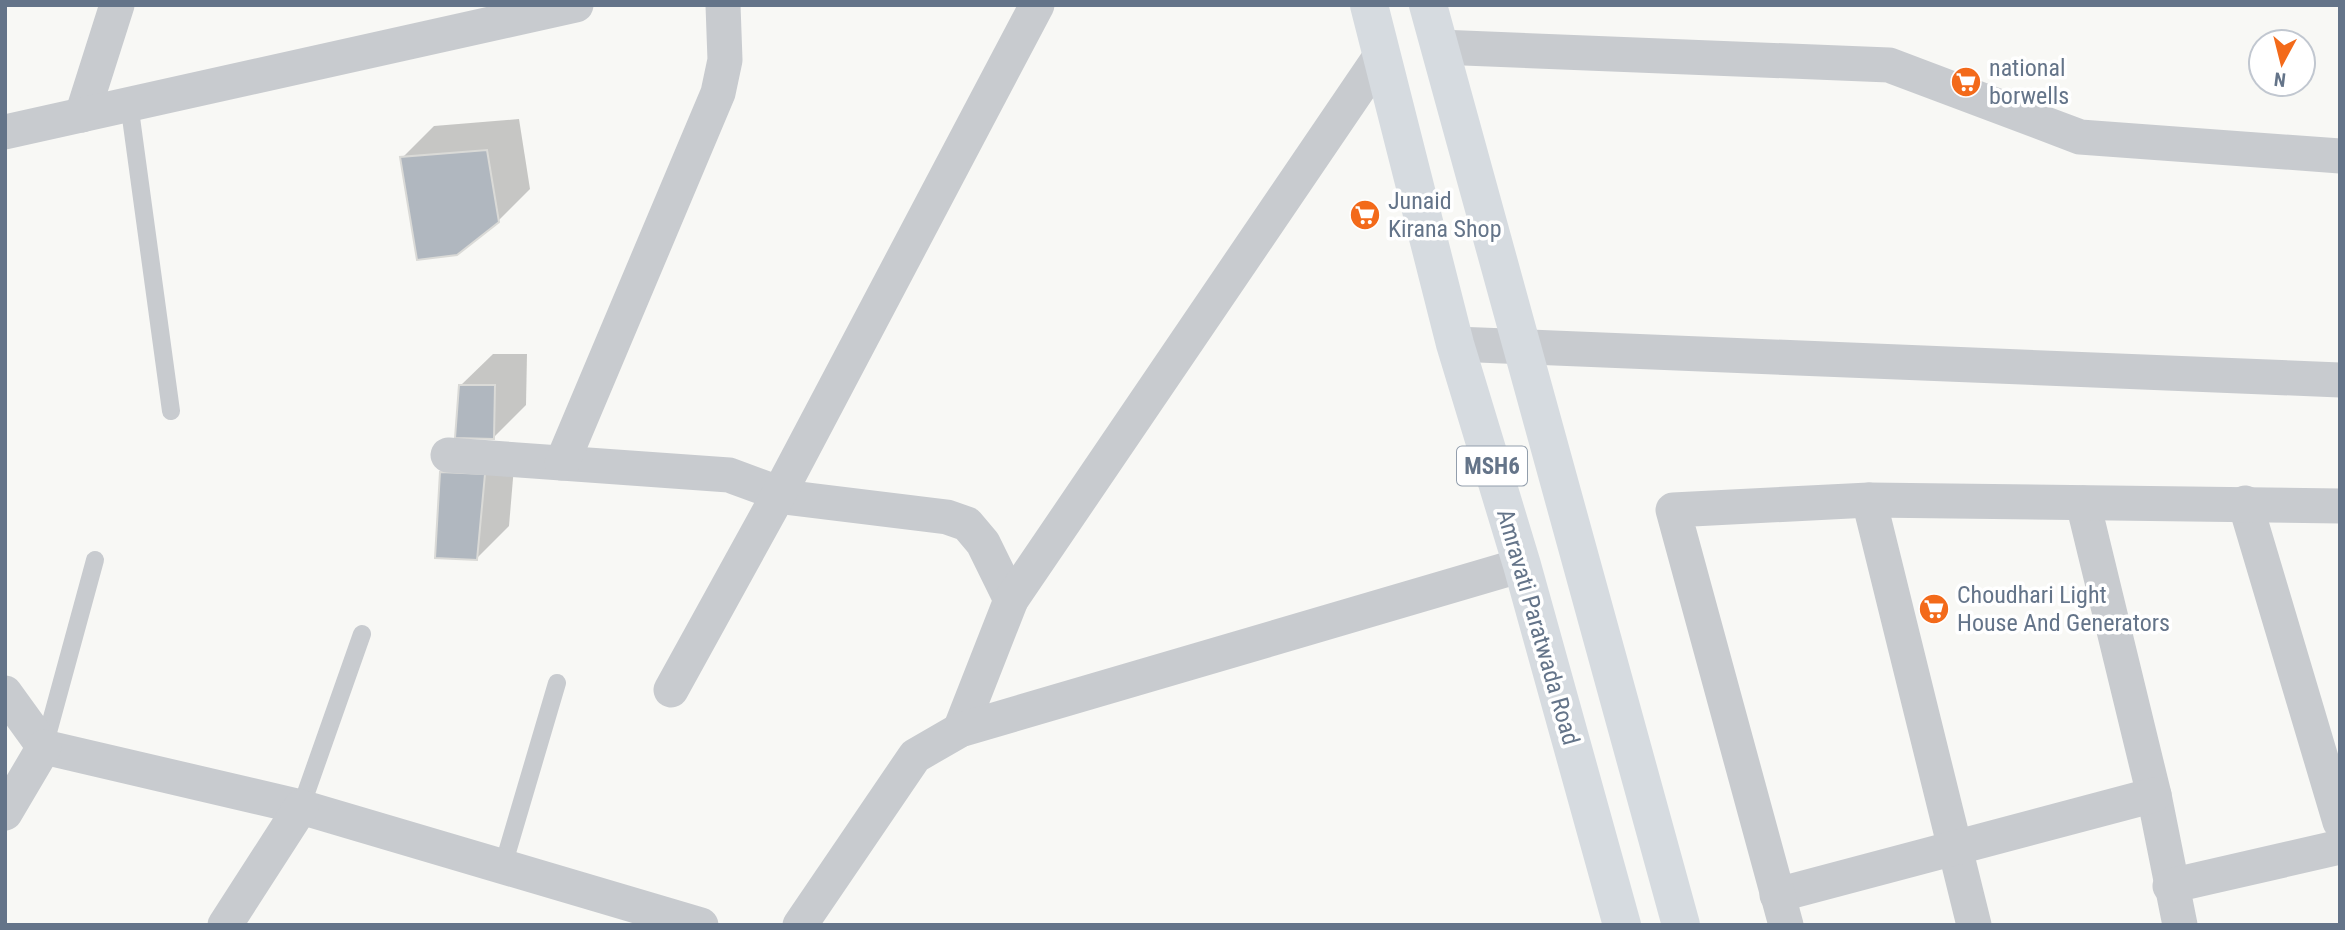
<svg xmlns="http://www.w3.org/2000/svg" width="2345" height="930" viewBox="0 0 2345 930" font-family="'Roboto Condensed',sans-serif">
<rect width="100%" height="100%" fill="#f8f8f5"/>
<!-- shadow -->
<g fill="#0003">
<polygon points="519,119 530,189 498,221 402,158 434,126"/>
<polygon points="493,354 527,354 526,405 494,437 460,386"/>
<polygon points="474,440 516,443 509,526 477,558 442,472"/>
</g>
<!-- building -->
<g fill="#b0b7bf" stroke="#dadad7" stroke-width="2">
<polygon points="487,150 499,222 457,255 417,260 400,157"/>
<polygon points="459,385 495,385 494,439 455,438"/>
<polygon points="440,472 485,474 477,560 435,558"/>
</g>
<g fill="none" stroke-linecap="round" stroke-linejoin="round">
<!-- lane -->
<g stroke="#c8cbcf" stroke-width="18">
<polyline points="129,103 171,411"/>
<polyline points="44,747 95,560"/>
<polyline points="301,807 362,634"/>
<polyline points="503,866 557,683"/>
</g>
<!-- street -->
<g stroke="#c8cbcf" stroke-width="35">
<polyline points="1439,47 1889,65 2080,137 2340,156"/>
<polyline points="82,115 117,5"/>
<polyline points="5,132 576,5"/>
<polyline points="1455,344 2340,380"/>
<polyline points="448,455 729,475 792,498 947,517 967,524 983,543 1011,600"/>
<polyline points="562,463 718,93 725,60 723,5"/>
<polyline points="1869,500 1974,925"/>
<polyline points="2083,503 2154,795 2180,925"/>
<polyline points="2245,503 2340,822"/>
<polyline points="671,690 779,494 1037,5"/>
<polyline points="5,693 44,747 301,807 701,925"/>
<polyline points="960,730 1011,600 1382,54"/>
<polyline points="5,813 44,747"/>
<polyline points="2170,886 2340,847"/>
<polyline points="1777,895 2154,795"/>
<polyline points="225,925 301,807"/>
<polyline points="800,925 915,756 960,730 1522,565"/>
<polyline points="1786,925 1673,510 1869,500 2340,506"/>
</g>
<!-- primary -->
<g stroke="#d6dbe0" stroke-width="38">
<polyline points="1369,5 1455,344 1522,565 1622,925"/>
<polyline points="1428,5 1681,925"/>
</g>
</g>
<!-- icons -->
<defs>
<g id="supermarket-disc" transform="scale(1.575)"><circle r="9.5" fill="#f36a1a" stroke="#fff"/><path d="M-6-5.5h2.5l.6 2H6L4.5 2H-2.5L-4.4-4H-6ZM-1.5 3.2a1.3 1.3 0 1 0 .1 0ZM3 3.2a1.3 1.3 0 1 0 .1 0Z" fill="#fff"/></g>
</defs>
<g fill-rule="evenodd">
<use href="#supermarket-disc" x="1966" y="82"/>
<use href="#supermarket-disc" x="1365" y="215"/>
<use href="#supermarket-disc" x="1934" y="609"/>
</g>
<g text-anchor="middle" stroke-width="7" stroke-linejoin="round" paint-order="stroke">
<!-- shield labels -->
<rect fill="#fff" stroke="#929eac" stroke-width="2" x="1457" y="446.5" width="70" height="39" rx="5"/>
<g font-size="23" font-weight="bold" fill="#647489">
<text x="1492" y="474">MSH6</text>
</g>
<!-- poi labels -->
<g font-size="24" fill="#647489" stroke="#fff" text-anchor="start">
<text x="1989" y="76">national<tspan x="1989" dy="28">borwells</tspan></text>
<text x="1388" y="209">Junaid<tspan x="1388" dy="28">Kirana Shop</tspan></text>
<text x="1957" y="603">Choudhari Light<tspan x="1957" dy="28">House And Generators</tspan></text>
</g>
<!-- street labels -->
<g font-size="24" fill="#647489" stroke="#fff">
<text transform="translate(1538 627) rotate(74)" y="8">Amravati Paratwada Road</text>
</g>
</g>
<!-- border -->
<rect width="2345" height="930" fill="none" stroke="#647489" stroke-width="14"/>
<!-- north arrow -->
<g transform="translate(2282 63) rotate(187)"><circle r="33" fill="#ffffff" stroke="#c1c7d0" stroke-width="2"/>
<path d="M0-5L12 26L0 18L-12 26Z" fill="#f36a1a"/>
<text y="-10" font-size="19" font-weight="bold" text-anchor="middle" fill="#647489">N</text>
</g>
</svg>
